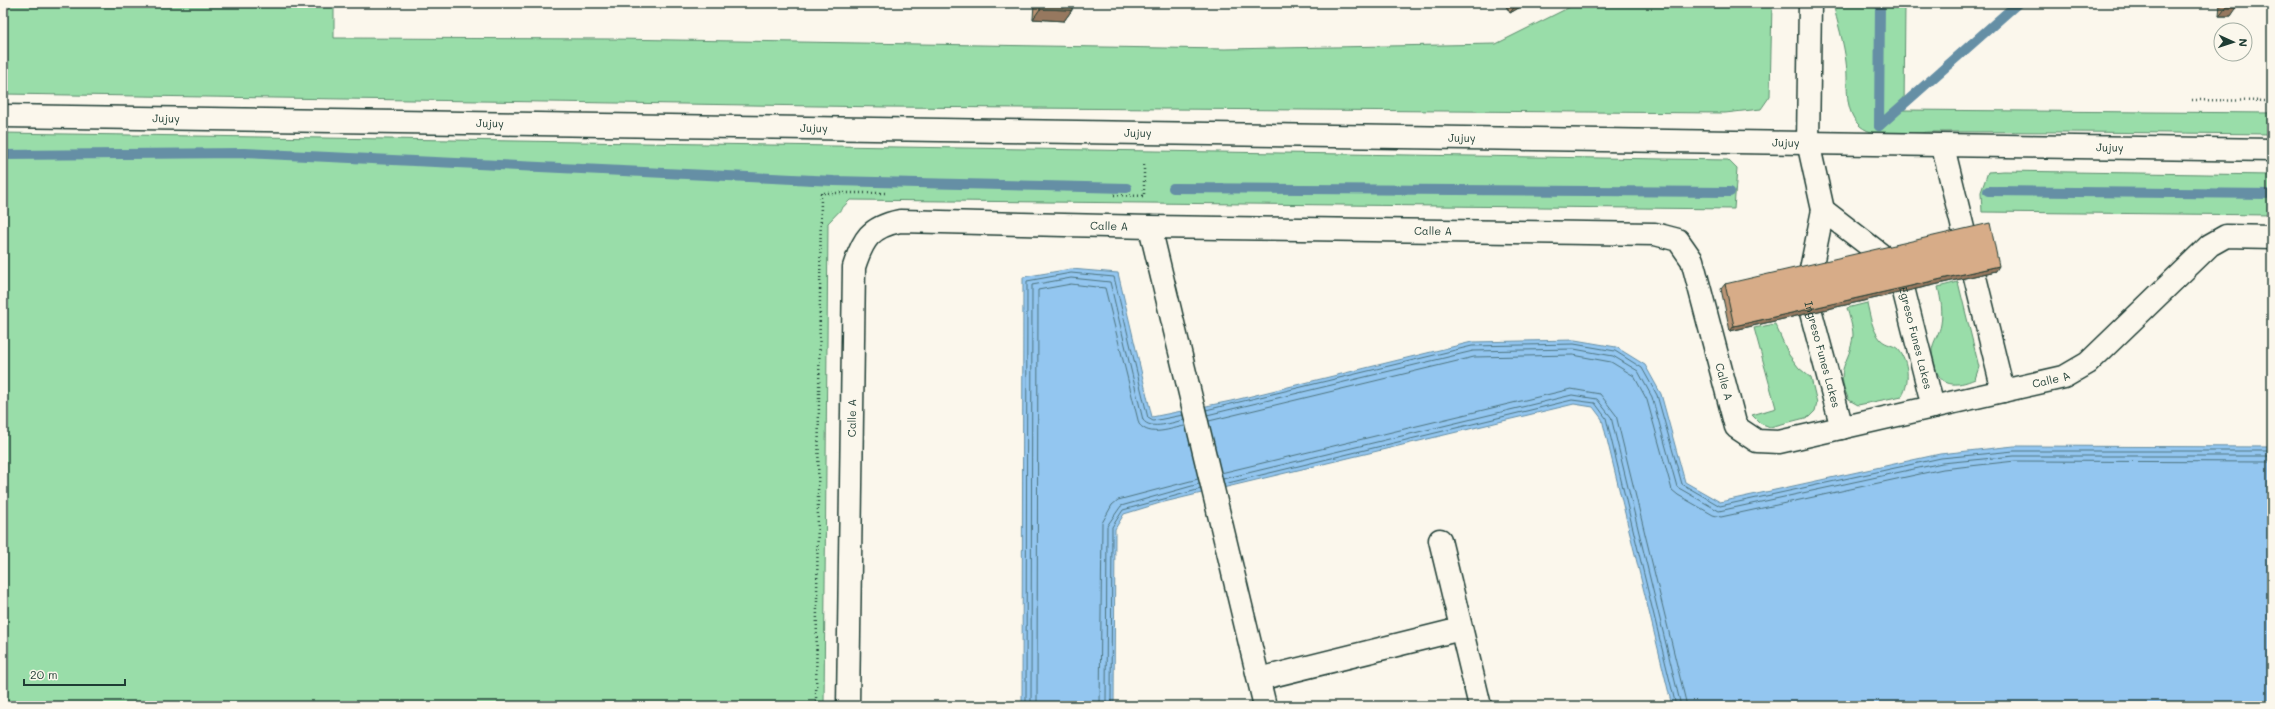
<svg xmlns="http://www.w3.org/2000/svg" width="2275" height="709" viewBox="0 0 2275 709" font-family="Mali,sans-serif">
<rect width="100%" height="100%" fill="#fbf7ec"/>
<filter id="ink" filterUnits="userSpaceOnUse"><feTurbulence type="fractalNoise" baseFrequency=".025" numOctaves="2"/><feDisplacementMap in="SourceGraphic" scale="8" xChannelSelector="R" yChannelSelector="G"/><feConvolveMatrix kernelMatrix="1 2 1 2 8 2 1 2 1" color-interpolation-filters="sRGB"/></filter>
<g filter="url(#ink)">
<!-- green -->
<g fill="#99dda9" stroke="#5c8d6e">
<polygon points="3,3 334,3 334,38 614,39 1225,49 1496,44 1578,3 1772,3 1770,96 1761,109 1725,113 886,107 3,94"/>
<path d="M1833,3H1905L1904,110L2272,113V134C2158,133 2044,131 1930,132C1909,133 1872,141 1857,123C1843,105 1849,83 1846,62C1844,42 1837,22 1833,3Z"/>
<polygon points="3,133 1728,160 1737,169 1734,209 850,200 828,223 824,706 3,706"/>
<polygon points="2004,171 2272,175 2272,215 1982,212 1981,192 1988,172"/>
<path d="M1958,282L1979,367L1975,379C1957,387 1939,388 1935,365C1934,361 1932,355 1932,350C1933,341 1940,333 1941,324C1943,312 1941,299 1938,287Z"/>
<path d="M1867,303C1870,316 1872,330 1881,340C1886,345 1894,345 1898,349C1909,361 1910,383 1902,396L1858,405L1849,400C1833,366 1850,366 1853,335C1853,327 1849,316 1847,308Z"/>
<polygon points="1775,324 1789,355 1799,368 1811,378 1817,403 1815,411 1809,417 1770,427 1760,423 1752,415 1776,408 1754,328"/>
</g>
<!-- water -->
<polygon fill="#93c6f0" stroke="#658fa5" points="1071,269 1118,273 1152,417 1231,401 1472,342 1575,340 1616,347 1645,365 1661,394 1685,482 1720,502 1940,454 2014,446 2272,447 2272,706 1672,706 1602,419 1593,407 1574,404 1160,503 1124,514 1115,529 1114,706 1022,706 1023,277"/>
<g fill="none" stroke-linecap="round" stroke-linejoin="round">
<!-- shore -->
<g stroke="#4d747f" stroke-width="1">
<polyline points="1206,410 1472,346 1574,344 1615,351 1642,368 1657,395 1682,484 1720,506 1941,458 2014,451 2272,451"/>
<polyline points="1207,415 1473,351 1574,349 1613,356 1638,371 1652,397 1677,487 1719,511 1942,463 2014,456 2272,456"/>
<polyline points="1209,421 1474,357 1573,355 1611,362 1634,376 1647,400 1672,490 1678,495 1713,515 1721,517 1943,469 2015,461 2272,462"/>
<polyline points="1221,473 1571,389 1600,394 1616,415 1687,706"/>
<polyline points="1223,479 1572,395 1597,399 1611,417 1681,706"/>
<polyline points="1224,484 1572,400 1595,403 1606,418 1676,706"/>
<polyline points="1026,706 1027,281 1071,273 1114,277 1148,418 1153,421 1183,415"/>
<path d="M1031,706L1032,285L1071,278L1110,282L1143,420C1151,431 1173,422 1184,420"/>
<path d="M1037,706L1038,290L1071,284L1105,288L1139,424C1150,438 1171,428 1185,426"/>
<polyline points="1100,706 1102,523 1112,505 1118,500 1198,479"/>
<polyline points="1106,706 1107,526 1121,506 1199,484"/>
<polyline points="1111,706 1112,527 1123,510 1201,489"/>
</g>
<!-- stream -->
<g stroke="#658fa5" stroke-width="10">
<polyline points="1879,126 2018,3"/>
<polyline points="1879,126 1880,3"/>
<polyline points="3,155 244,153 834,181 1127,188"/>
<polyline points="1173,188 1730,192"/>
<polyline points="1988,191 2272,194"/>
</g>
<!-- street casing -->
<g stroke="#1f3d34" stroke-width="25">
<g id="street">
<path id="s1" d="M1810,3L1808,142L1823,210L1806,294L1842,428"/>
<polyline points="1943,147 2003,391"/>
<path id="s2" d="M1823,210L1898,268L1933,407"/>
<polyline points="1150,227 1265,706"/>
<polyline points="1440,540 1480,706"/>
<polyline points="1259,679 1461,629"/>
<path id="s3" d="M848,706L854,267C863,239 870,227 900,221L1150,227L1655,234L1678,240L1692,260L1736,427L1757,441L1779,442L2064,377L2088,363L2210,245L2226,236L2272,237"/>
</g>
</g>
<!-- secondary casing -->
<g stroke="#1f3d34" stroke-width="25">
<g id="secondary">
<path id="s4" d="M3,116L2272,150"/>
</g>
</g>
<!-- path -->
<g stroke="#1f3d34" stroke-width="2.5" stroke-dasharray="1 3" stroke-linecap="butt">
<polyline points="2192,100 2272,101"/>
<polyline points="1114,195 1144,196 1144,162"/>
<polyline points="816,706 821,193 885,193"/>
</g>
<!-- street -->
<use href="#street" stroke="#fbf7ec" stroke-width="22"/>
<!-- secondary -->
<use href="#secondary" stroke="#fbf7ec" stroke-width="22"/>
</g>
<!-- wall -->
<g fill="#b99475" stroke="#1f3d34">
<polygon points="1034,3 1072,3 1072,10 1064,21 1033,19"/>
<polygon points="1504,3 1527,3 1510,13"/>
<polygon points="2220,3 2238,3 2231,16 2219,16"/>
<polygon points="1996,271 1730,331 1721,289 1725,284"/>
</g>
<!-- shaded-wall -->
<g fill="#96785f" stroke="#1f3d34">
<polygon points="1517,3 1527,3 1510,13"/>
<polygon points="2226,6 2238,6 2231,16 2219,16"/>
<polygon points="1040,9 1072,10 1064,21 1033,19"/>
<polygon points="1999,266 1996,271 1730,331 1734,326"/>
</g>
<!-- building -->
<g fill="#d7ac88" stroke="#1f3d34">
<polygon points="1040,3 1072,3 1072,10 1040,9"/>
<polygon points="2227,3 2238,3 2238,6 2226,6"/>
<polygon points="1990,223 1999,266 1734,326 1725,284"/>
</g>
</g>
<g text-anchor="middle" stroke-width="3.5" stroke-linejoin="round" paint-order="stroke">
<!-- street labels -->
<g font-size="11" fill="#1f3d34" stroke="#fbf7ec">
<text dy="4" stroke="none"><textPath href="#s4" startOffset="163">Jujuy</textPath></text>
<text dy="4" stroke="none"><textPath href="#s4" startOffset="487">Jujuy</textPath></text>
<text dy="4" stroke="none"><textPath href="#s4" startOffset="811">Jujuy</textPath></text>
<text dy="4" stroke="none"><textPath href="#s4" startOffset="1135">Jujuy</textPath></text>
<text dy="4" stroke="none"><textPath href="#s4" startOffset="1459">Jujuy</textPath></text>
<text dy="4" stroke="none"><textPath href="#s4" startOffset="1783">Jujuy</textPath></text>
<text dy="4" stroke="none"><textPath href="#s4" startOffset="2107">Jujuy</textPath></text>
<text dy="4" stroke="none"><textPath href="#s3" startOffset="718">Calle A</textPath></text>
<text dy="4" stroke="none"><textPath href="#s3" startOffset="1042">Calle A</textPath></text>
<text dy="4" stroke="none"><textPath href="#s2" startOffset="167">Egreso Funes Lakes</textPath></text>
<text dy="4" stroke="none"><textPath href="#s1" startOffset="357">Ingreso Funes Lakes</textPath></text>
<text dy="4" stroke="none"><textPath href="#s3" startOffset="1811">Calle A</textPath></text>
<text dy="4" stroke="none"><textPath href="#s3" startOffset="1438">Calle A</textPath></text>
<text dy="4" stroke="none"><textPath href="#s3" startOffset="288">Calle A</textPath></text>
</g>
</g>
<!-- margin -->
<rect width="2275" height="709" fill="none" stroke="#fbf7ec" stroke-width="16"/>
<rect x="8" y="8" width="2259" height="693" fill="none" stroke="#1f3d34" stroke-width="1.5" filter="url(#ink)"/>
<!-- north arrow -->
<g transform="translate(2233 42) rotate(93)"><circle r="19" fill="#fbf7ec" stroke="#a3ada2"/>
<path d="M0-3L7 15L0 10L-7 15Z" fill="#1f3d34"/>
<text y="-6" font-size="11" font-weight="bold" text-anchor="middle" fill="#1f3d34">N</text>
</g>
<!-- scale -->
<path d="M24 679v6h101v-6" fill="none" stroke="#1f3d34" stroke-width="2"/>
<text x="30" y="679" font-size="12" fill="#1f3d34" stroke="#fbf7ec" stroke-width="3" paint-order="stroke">20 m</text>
</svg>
